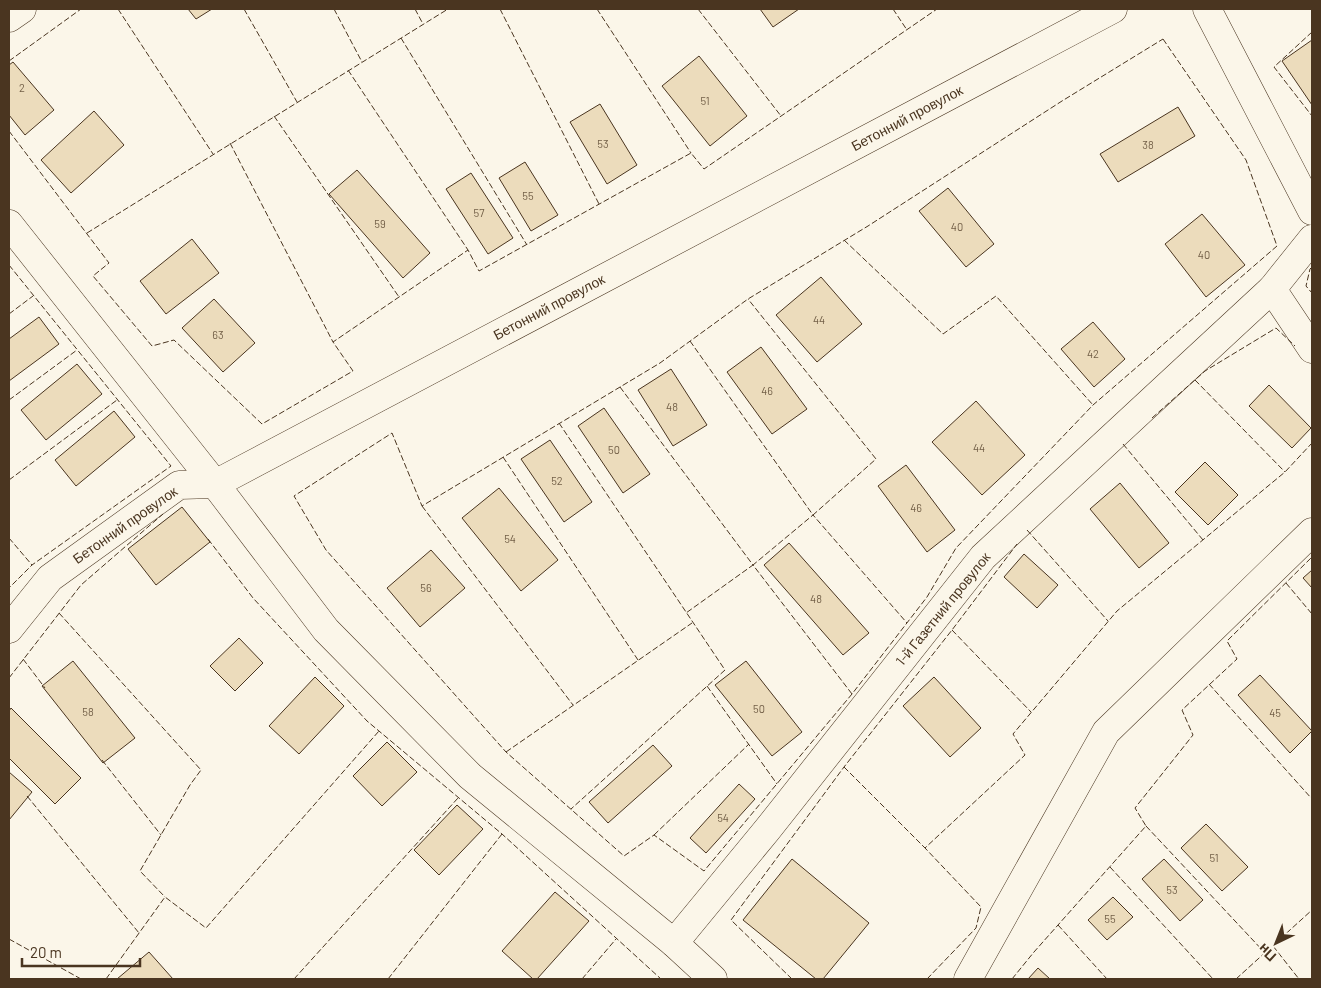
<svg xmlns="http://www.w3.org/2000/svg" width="1321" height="988" viewBox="0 0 1321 988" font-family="Barlow,sans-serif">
<rect width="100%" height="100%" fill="#fbf6e9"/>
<!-- building -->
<g fill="#ecdcbc" stroke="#4a3520">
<polygon points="188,9 212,9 196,19"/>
<polygon points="760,9 799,9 773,27"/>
<polygon points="1312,40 1312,105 1282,61"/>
<polygon points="699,56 747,116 710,146 662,86"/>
<polygon points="13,62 54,110 25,135 9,115 9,65"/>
<polygon points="600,104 637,165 607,184 570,122"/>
<polygon points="1178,107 1195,136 1118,182 1100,154"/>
<polygon points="94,111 124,145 71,193 41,160"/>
<polygon points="525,162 558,215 531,231 499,178"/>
<polygon points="357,170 430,253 403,278 329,194"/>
<polygon points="471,173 513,238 488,254 446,189"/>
<polygon points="948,188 994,244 966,267 919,211"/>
<polygon points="1202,214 1245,265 1206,297 1165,244"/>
<polygon points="192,239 219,273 166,314 140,281"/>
<polygon points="821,277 862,324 817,362 776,315"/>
<polygon points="214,299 255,343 223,372 182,328"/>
<polygon points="39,317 59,344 9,381 9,339"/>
<polygon points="1093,322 1125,359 1094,387 1061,349"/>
<polygon points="761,347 807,409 772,434 727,372"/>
<polygon points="77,364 102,394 46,440 21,410"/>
<polygon points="671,369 707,425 673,446 638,390"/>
<polygon points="1269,385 1311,428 1292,448 1249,406"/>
<polygon points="976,401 1025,455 982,495 932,442"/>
<polygon points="604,408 650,474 623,493 578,426"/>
<polygon points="114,411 135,437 76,486 55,460"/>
<polygon points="550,440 592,502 564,522 521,459"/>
<polygon points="1205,462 1238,495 1208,525 1175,492"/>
<polygon points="906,465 955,530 927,552 878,486"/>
<polygon points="1120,483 1169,543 1139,568 1090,509"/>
<polygon points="499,488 558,560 521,591 462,518"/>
<polygon points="182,507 210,542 156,585 128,549"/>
<polygon points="789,543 869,633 843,655 764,565"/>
<polygon points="431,550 465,588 420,627 387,588"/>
<polygon points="1024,554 1058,585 1037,608 1004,577"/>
<polygon points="1312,570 1312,588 1303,578"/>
<polygon points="239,638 263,663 235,691 210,666"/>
<polygon points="73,661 135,738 103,763 42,686"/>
<polygon points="746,661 802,732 772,756 715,685"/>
<polygon points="1260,675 1312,731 1290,753 1238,695"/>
<polygon points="315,677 344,706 299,754 269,726"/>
<polygon points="934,677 981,728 950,757 903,706"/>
<polygon points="11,708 81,778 55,804 9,758 9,711"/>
<polygon points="387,742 417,772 382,806 353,776"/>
<polygon points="653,745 672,766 608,823 589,802"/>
<polygon points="9,772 32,792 9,820"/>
<polygon points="739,784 755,799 706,853 690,838"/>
<polygon points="457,805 483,829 439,875 414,850"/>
<polygon points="1206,824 1248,867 1222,891 1181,848"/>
<polygon points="792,859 869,923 823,979 816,979 743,920"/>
<polygon points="1164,859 1203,900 1180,921 1142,879"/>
<polygon points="555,892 589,921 537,979 533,979 502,951"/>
<polygon points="1113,897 1133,917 1107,940 1088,920"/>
<polygon points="149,952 173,979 117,979"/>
<polygon points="1038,968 1050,979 1028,979"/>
</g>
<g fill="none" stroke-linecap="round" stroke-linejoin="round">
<!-- minor casing -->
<g stroke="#4a3520" stroke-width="29">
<g id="minor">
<polyline points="1207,9 1312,211"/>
<polyline points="9,18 22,9"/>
<polyline points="9,224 215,484 326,630 470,776 674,943 713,979"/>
<polyline points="1272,289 1312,349"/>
<polyline points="9,629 50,578 179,485 215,484 1113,9"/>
<polyline points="674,943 767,830 983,557 1272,289 1312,239"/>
<polyline points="968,979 1106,732 1312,532"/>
</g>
</g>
<!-- minor -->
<use href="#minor" stroke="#fbf6e9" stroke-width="28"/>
<!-- fence -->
<g stroke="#4a3520" stroke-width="1" stroke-dasharray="6 2.5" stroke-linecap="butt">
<polyline points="118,9 213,154"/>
<polyline points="244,9 297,102"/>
<polyline points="334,9 362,62"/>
<polyline points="415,9 423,24"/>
<polyline points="500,9 599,204"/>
<polyline points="597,9 691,153"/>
<polyline points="698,9 781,116"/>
<polyline points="893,9 907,30"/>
<polyline points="1312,32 1274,67 1312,116"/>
<polyline points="401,38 527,245"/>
<polygon points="1163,39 1246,160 1277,246 1093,405 956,548 927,597 852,694 704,871 654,835 624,856 506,752 326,550 294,496 392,433 422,506 660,363 748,299 868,226 1062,101"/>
<polyline points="9,61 81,9"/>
<polyline points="348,70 468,250"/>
<polyline points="274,116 399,297"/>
<polyline points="9,131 109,263 93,276 152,346 174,340 262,424 353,371 333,342 468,250 479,271 691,153 704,169 937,9"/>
<polyline points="230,143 333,342"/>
<polyline points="87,233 448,9"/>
<polyline points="844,240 943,334 996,296 1093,405"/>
<polyline points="9,265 171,466 32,565 9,588"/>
<polyline points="1312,267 1310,269 1306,286 1312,293"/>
<polyline points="9,314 33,296"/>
<polyline points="690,341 813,515 876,459 748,299"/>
<polyline points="1195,380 1285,472"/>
<polyline points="620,387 753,565 686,613"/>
<polyline points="9,400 77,350"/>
<polyline points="1152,418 1205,371 1276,328 1295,346"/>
<polyline points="559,423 725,670 571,809"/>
<polyline points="1123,444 1203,540"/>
<polyline points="503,457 638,660"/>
<polyline points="9,480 117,400"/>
<polyline points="422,506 573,705"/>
<polyline points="1027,530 1108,621"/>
<polyline points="9,538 32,565"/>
<polyline points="208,539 253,598 367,721 502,834 661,979"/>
<polyline points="1286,583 1312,614"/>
<polyline points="59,613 201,770 190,785 140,871 165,897"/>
<polyline points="952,630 1031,712"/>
<polyline points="23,659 45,688"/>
<polyline points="9,678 81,585 163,514"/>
<polyline points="1209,684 1312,799"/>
<polyline points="707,686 777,784"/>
<polyline points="852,694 753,565 813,515 907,623"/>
<polyline points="506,752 692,623"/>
<polyline points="102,760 161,835"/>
<polyline points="844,767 925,848"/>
<polyline points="27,796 139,933"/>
<polyline points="1146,826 1265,953"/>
<polyline points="654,835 749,744"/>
<polyline points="1110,867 1213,979"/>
<polyline points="1058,925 1107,979"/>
<polyline points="9,939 81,979"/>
<polyline points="1273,946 1299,979"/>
<polyline points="106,979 165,897 206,928 379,731"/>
<polyline points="294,979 458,798"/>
<polyline points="388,979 502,834"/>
<polyline points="582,979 616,939"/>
<polyline points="792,979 731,920 844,767 952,630 1017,544"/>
<polyline points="927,979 976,928 981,907 925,848 1025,755 1013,734 1117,611 1285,472 1312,443"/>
<polyline points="1012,979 1034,952 1146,826 1135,808 1193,735 1182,710 1237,659 1227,641 1312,557"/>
<polyline points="1236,979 1312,910"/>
</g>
</g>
<g text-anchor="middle" stroke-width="4" stroke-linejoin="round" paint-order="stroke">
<!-- number labels -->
<g font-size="11" fill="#725f47">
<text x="22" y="92">2</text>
<text x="705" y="105">51</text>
<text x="603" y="148">53</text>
<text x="1148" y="149">38</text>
<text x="528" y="200">55</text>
<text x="479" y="217">57</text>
<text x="380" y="228">59</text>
<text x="957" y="231">40</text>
<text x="1204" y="259">40</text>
<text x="819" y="324">44</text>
<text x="218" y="339">63</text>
<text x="1093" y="358">42</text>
<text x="767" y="395">46</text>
<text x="672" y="411">48</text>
<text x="979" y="452">44</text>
<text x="614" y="454">50</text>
<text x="557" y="485">52</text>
<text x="916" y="512">46</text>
<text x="510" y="543">54</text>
<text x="426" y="592">56</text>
<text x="816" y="603">48</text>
<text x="759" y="713">50</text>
<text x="88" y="716">58</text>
<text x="1275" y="717">45</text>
<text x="723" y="822">54</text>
<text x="1214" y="862">51</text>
<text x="1172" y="894">53</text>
<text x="1110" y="923">55</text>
</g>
<!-- street labels -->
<g font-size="14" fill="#4a3520" stroke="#fbf6e9">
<text transform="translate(907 118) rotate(-28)" y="5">Бетонний провулок</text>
<text transform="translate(549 307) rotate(-28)" y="5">Бетонний провулок</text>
<text transform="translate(125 525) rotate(-35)" y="5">Бетонний провулок</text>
<text transform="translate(943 609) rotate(-51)" y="5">1-й Газетний провулок</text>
</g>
</g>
<!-- border -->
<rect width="1321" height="988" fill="none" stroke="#4a3520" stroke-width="20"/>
<!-- north arrow -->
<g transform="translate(1276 943) rotate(223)" stroke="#fbf6e9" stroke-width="4" paint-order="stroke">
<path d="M0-4L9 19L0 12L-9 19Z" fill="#4a3520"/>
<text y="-8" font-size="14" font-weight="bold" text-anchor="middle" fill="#4a3520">Пн</text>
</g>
<!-- scale -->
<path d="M22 958v8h118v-8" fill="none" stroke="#4a3520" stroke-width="2.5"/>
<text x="30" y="958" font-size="15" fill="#4a3520" stroke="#fbf6e9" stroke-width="4" paint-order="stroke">20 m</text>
</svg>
